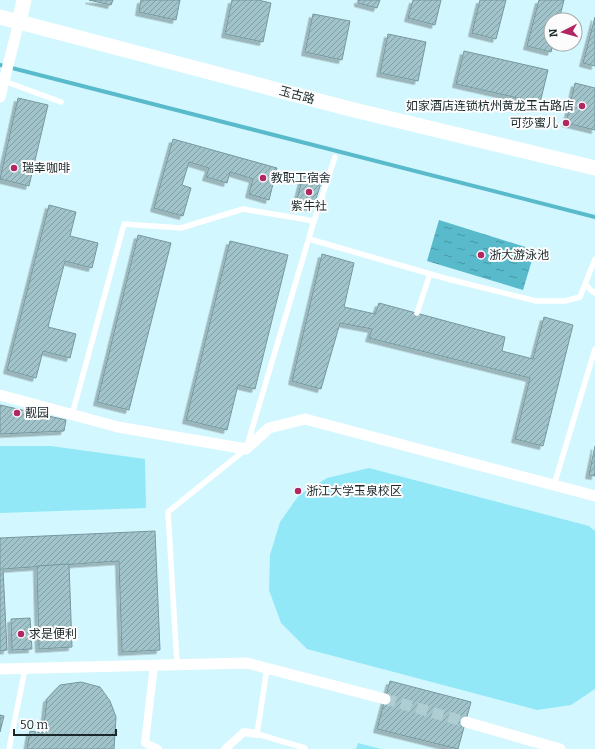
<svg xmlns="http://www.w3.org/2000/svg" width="595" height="749" viewBox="0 0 595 749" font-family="Bitter,'Noto Sans SC',serif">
<defs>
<pattern id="water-ripples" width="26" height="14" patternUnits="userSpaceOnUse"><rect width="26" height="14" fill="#58bacb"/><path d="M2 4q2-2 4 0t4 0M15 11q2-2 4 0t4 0" fill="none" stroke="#4897a5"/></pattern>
<pattern id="building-hatch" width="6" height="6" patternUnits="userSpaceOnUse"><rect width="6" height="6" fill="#a1c3ca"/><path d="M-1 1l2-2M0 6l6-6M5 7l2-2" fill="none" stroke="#829ea4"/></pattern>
<filter id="shadow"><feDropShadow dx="-3.5" dy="3.5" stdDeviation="0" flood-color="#0004"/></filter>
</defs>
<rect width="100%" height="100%" fill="#d3f7fe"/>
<!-- green -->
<g fill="#93e8f8">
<polygon points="0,446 51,446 145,459 146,508 0,513"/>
<polygon points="369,468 589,526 595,531 595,689 571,705 537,710 307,649 281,623 269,590 270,555 280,522 299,495 327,478"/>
<polygon points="358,743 381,749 356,749"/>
</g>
<!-- water -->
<polygon fill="url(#water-ripples)" points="439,220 535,250 523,290 427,261"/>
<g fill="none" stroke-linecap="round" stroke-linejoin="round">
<!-- stream -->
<polyline stroke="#58bacb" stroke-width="4" points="0,65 595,217"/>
</g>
<!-- building -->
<g fill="url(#building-hatch)" stroke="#76989f" filter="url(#shadow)">
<polygon points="89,0 113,0 111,5"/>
<polygon points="141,0 180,0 176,20 139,12"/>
<polygon points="232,0 258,0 271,3 263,42 225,34"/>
<polygon points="358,0 380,0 377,8 358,3"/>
<polygon points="413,0 441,0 435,25 408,18"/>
<polygon points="480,0 506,0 496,39 472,33"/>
<polygon points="539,0 564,0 559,20 551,20 551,44 553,44 551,52 527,46"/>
<polygon points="313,14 350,21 342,60 305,52"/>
<polygon points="595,17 595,66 583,63"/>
<polygon points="388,34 426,42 418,81 380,73"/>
<polygon points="464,51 548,70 540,103 456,84"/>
<polygon points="575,83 595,88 595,130 566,123"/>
<polygon points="18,98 48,105 29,186 0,179"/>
<polygon points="173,139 277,168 269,200 249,194 253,179 230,172 227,183 206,177 209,168 189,162 182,185 191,188 183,216 154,208"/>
<polygon points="303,176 322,180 313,208 296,203"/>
<polygon points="49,205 76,212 70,236 98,243 92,268 65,261 48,327 76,334 70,358 43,351 36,378 7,370"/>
<polygon points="138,235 171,243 129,410 97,402"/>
<polygon points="230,241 288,255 255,389 238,385 227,430 186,420"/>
<polygon points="322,254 354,263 344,307 375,314 379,303 505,337 502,351 533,359 544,317 573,325 543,446 515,439 530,378 369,338 372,329 340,323 321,389 292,381"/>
<polygon points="0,405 66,420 64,431 0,434"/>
<polygon points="595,446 595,476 589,475"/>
<polygon points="155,531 160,650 122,652 119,561 3,569 7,650 0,651 0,538"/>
<polygon points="69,564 72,647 39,649 37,566"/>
<polygon points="30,618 32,649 12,650 11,619"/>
<polygon points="390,681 471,702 458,749 377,729"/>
<polygon points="81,682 100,687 110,701 116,717 114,749 27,749 30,731 43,733 47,699 60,685"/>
<polygon points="0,715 4,716 0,732"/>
</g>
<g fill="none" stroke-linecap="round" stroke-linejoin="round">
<!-- minor-tunnel -->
<polyline stroke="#aeced4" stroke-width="11" stroke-dasharray="11 5.5" stroke-linecap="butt" points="385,699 466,722"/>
<!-- service -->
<g stroke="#fff" stroke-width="5.5">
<polyline points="4,81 61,102"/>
<polyline points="309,239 448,279 536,301 565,301 580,297 595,259"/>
<polyline points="585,285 595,293"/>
<polyline points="417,313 430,274"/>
<polyline points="72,415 124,224 181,228 243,209 314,221"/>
<polyline points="554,485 595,349"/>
<polyline points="177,664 168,512 246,449 314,221 335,157"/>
<polyline points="267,668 257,734 305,748 305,749"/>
<polyline points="9,749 25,669"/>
</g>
<!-- pedestrian -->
<g stroke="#fff" stroke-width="8">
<polyline points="154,665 145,743 158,749"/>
<polyline points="225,749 244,732 257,734"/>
</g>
<!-- minor -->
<g stroke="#fff" stroke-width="11">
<polyline points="0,97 19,22"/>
<polyline points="0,395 118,427 246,449 269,428 305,419 595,496"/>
<polyline points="0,669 247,663 385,699"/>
<polyline points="466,722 560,749"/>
</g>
<!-- secondary -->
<g stroke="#fff" stroke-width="15">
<polyline points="0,17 350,109 595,168"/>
<polyline points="19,22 24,0"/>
</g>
</g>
<!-- markers -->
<g fill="#b22662" stroke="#fcfcfc" stroke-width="1.5">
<circle cx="582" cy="106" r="4"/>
<circle cx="566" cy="123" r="4"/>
<circle cx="14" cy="168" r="4"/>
<circle cx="263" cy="178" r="4"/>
<circle cx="309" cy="192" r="4"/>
<circle cx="481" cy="255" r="4"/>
<circle cx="17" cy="413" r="4"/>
<circle cx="298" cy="491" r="4"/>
<circle cx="21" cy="634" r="4"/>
</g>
<g text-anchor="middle" stroke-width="4" stroke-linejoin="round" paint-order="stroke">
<!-- street labels -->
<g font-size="12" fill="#1c292c" stroke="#fcfcfc">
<text transform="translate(297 95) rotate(15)" y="4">玉古路</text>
</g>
<!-- poi labels -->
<g font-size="12" fill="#1c292c" stroke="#fcfcfc" text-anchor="start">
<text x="574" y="110" text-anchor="end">如家酒店连锁杭州黄龙玉古路店</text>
<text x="558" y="127" text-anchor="end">可莎蜜儿</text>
<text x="22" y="172">瑞幸咖啡</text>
<text x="271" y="182">教职工宿舍</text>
<text x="309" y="210" text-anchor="middle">紫牛社</text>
<text x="489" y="259">浙大游泳池</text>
<text x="25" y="417">靓园</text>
<text x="306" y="495">浙江大学玉泉校区</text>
<text x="29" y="638">求是便利</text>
</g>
</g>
<!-- north arrow -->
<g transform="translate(563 32) rotate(264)"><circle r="19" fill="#fcfcfc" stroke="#a2a8a9"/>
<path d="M0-3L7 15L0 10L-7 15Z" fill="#b22662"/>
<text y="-6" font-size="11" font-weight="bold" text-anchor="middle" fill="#1c292c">N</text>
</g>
<!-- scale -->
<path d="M14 729v6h102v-6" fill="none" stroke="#1c292c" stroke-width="2"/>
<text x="20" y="729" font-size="12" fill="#1c292c" stroke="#fcfcfc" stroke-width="3" paint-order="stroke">50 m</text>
</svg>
